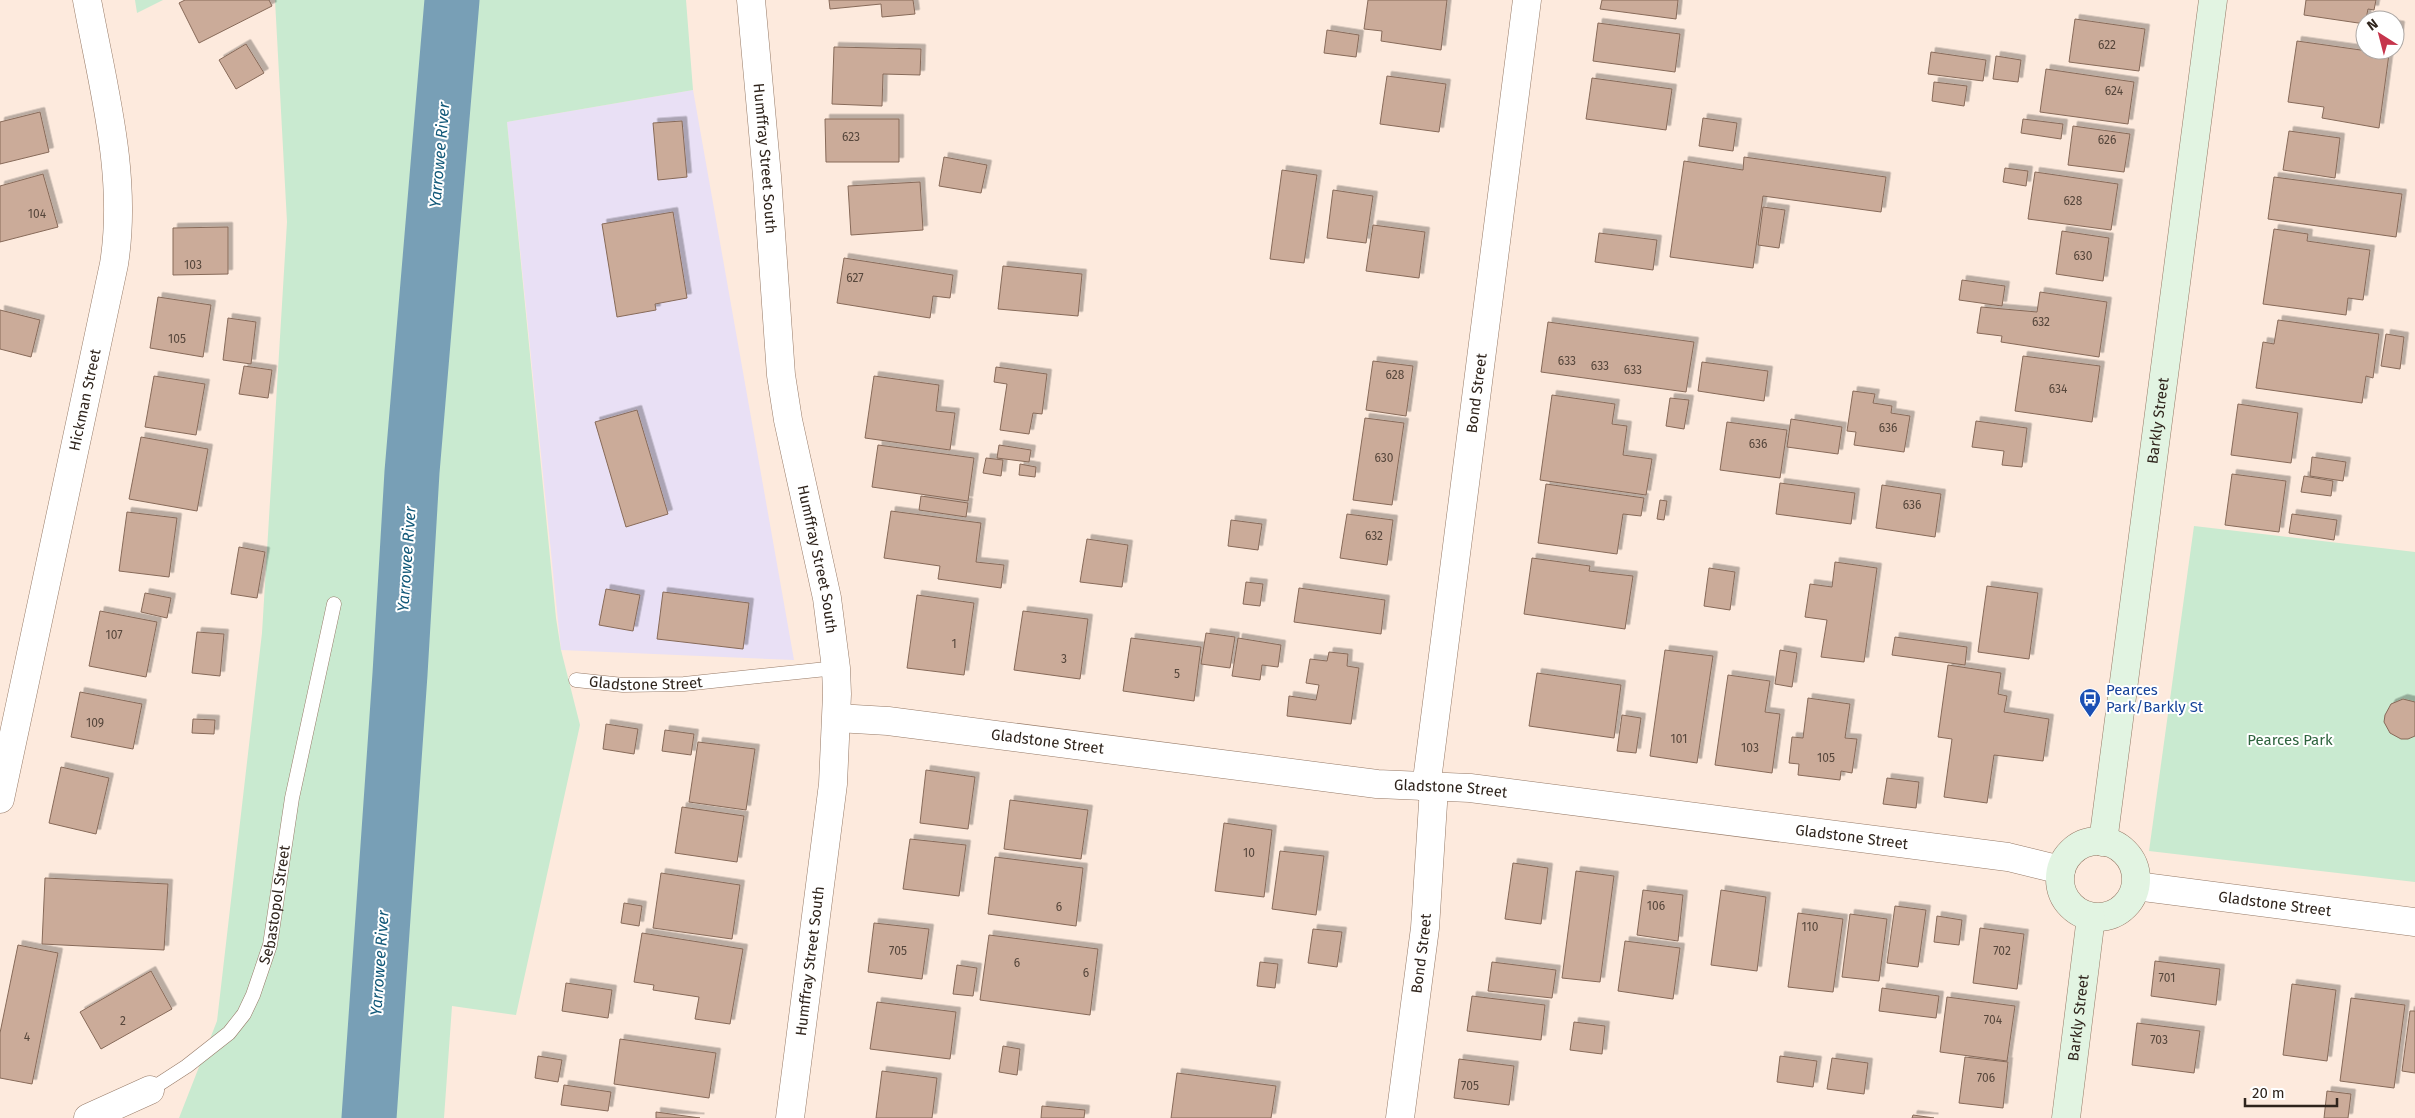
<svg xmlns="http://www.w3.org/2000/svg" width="2415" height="1118" viewBox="0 0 2415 1118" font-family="'Fira Sans',sans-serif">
<defs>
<filter id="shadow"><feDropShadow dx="4.5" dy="-4.5" stdDeviation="0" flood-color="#0004"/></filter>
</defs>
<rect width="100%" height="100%" fill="#fdeadd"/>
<!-- industrial -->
<polygon fill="#e9e0f5" points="693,90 794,660 561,650 507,122"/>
<!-- green -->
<g fill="#c9ead0">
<polygon points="135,0 163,0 137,13"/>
<polygon points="275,0 686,0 693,90 507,122 556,618 561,650 580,725 516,1015 452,1006 444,1118 179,1118 217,1021 262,633 287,222"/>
<polygon points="2194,526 2415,552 2415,882 2149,851"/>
</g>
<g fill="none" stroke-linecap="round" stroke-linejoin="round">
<!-- river -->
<polyline stroke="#789fb6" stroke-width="55" points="369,1118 400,674 412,472 452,0"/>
</g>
<!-- building -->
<g fill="#cbab99" stroke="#876a59" filter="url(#shadow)">
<polygon points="185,0 269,0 272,6 199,43 179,3"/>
<polygon points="829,0 913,0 915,14 882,17 881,4 830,9"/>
<polygon points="1368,0 1447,0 1441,50 1381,41 1382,31 1364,29"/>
<polygon points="1602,0 1678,0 1676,19 1600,9"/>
<polygon points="2306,0 2376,0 2374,10 2368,9 2365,24 2304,15"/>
<polygon points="2075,19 2145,29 2139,71 2069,62"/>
<polygon points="1598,23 1680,34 1675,72 1593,61"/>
<polygon points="2395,25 2400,26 2398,42 2395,42"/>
<polygon points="1327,30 1359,35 1356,57 1324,53"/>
<polygon points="2297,41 2389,54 2379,128 2322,118 2324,107 2288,102"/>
<polygon points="246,44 264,73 236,89 219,60"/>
<polygon points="834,47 921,49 920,75 883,74 882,106 832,104"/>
<polygon points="1931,52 1986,60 1983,81 1928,74"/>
<polygon points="1996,56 2021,60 2018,82 1993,79"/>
<polygon points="2046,69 2134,82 2128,124 2040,112"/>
<polygon points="1387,76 1446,84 1439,132 1380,124"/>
<polygon points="1592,78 1672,89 1666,130 1586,119"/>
<polygon points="1934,82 1967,86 1964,106 1932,101"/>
<polygon points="40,112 49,152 0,164 0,122"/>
<polygon points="1703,118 1737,123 1733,151 1699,146"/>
<polygon points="825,119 899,119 899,162 826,162"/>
<polygon points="2023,119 2063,124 2061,139 2021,133"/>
<polygon points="682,121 687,177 658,180 653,123"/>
<polygon points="2073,126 2130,134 2124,172 2068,165"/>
<polygon points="2289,131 2340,138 2335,178 2283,170"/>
<polygon points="944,157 987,165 981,193 939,186"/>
<polygon points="1744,157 1886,177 1881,212 1763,196 1753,268 1670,257 1684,161 1743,170"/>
<polygon points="2005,168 2028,171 2026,186 2003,182"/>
<polygon points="1282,170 1317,175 1304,263 1270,259"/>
<polygon points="2035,172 2118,184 2111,230 2028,219"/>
<polygon points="43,174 58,227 0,242 0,186"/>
<polygon points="2274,177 2402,194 2396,237 2268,219"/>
<polygon points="920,182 923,230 851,235 848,186"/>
<polygon points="1333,190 1373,196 1366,243 1327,238"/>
<polygon points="1763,207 1785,210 1779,248 1758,245"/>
<polygon points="673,212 687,298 655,304 656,310 617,317 602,224"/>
<polygon points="1373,225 1425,232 1419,278 1366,271"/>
<polygon points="228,227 228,274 173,275 173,228"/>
<polygon points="2274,229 2308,234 2307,241 2370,250 2363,300 2348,298 2346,315 2263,304"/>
<polygon points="2062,231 2109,238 2103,281 2056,274"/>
<polygon points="1599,233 1657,240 1653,270 1595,262"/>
<polygon points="844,258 953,275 950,298 933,296 930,318 837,303"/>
<polygon points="1003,266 1082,274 1078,316 998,309"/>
<polygon points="1962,280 2005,286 2002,306 1959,300"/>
<polygon points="2040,292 2107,302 2099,357 2001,342 2002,336 1977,333 1981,307 2037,312"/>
<polygon points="158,297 211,305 203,357 150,348"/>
<polygon points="0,310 40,320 31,357 0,349"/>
<polygon points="228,318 256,322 251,364 223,360"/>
<polygon points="2278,320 2379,334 2373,378 2366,376 2362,403 2256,388 2263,342 2274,344"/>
<polygon points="1548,322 1694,342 1686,392 1541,372"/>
<polygon points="2386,334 2404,337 2400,369 2381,366"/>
<polygon points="2023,356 2100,366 2092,422 2015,411"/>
<polygon points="1373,361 1413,366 1406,416 1366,410"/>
<polygon points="1702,362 1768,371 1764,401 1698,391"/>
<polygon points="244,366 272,370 268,398 239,394"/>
<polygon points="996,367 1047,374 1042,414 1033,413 1029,434 1000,430 1007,384 994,382"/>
<polygon points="154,376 205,384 196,435 145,427"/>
<polygon points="874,376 939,385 936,411 955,413 950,450 865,438"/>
<polygon points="1853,391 1875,394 1873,403 1892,406 1891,413 1910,416 1904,452 1854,445 1856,432 1847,431"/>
<polygon points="1552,395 1615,404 1612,424 1627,426 1623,455 1652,459 1646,495 1540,480"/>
<polygon points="1670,398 1689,400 1684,429 1666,426"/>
<polygon points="2238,404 2298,413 2291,463 2231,455"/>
<polygon points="637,410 668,514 626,527 595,422"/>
<polygon points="1365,418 1404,423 1392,505 1353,500"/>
<polygon points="1791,419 1842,427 1838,454 1787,447"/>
<polygon points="1976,421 2027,428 2022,467 2002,465 2004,451 1972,447"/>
<polygon points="1727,422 1787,430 1780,478 1720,470"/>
<polygon points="141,437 208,449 197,511 129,499"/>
<polygon points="878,445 974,458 968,501 872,487"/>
<polygon points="999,445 1031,450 1029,462 997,458"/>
<polygon points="2312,457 2346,462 2343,481 2310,476"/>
<polygon points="986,458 1003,460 1001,476 983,473"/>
<polygon points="1020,464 1036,467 1035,477 1019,475"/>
<polygon points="2232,474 2286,481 2279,532 2225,525"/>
<polygon points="2304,476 2333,481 2331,496 2301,492"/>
<polygon points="1780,483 1855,493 1851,524 1776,514"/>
<polygon points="1546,484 1644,498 1641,516 1623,514 1617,554 1538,543"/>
<polygon points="1882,485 1941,494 1935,537 1876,528"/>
<polygon points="921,496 968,503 966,517 919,510"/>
<polygon points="1660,500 1667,501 1664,520 1657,519"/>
<polygon points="891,511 981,523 976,562 1004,565 1001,588 938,579 940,566 884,558"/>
<polygon points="127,512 177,518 169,577 119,571"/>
<polygon points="1347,514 1393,520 1387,565 1340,558"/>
<polygon points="2292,514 2337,520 2334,540 2289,533"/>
<polygon points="1231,520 1262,524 1258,550 1228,546"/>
<polygon points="1087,539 1128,545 1122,587 1080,582"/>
<polygon points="239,547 265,552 257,598 231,594"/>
<polygon points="1532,558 1590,566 1589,571 1633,576 1625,629 1524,614"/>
<polygon points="1835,562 1877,568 1864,662 1821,657 1827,620 1805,617 1810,584 1832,587"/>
<polygon points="1709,568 1735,572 1730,610 1704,606"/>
<polygon points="1246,582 1263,584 1260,606 1243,604"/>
<polygon points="1987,586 2038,593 2029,659 1978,652"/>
<polygon points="1299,588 1385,600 1381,634 1294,622"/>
<polygon points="606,589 640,595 633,631 599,625"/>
<polygon points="663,592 749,603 743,649 657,639"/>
<polygon points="145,593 171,598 167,618 141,612"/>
<polygon points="917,595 974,603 964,675 907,668"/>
<polygon points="100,611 157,622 146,677 89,666"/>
<polygon points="1023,611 1088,619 1080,679 1014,670"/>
<polygon points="197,632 224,634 220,676 192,673"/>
<polygon points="1206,633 1235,637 1230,668 1201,664"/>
<polygon points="1895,637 1967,647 1965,665 1892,655"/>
<polygon points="1131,638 1201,647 1194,701 1123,691"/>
<polygon points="1238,638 1281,645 1278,667 1262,665 1260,680 1232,676"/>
<polygon points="1665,650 1713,656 1697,763 1650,756"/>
<polygon points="1780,650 1797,653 1792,687 1775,684"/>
<polygon points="1329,652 1348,654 1347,666 1359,668 1351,724 1287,716 1289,696 1316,700 1319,685 1306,683 1310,659 1327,661"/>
<polygon points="1948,665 2001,673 1998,694 2007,696 2004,712 2049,719 2043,761 1994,755 1987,803 1944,797 1952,739 1938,737"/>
<polygon points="1537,673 1621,685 1614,738 1529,726"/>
<polygon points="1728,675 1770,681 1765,712 1780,714 1772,773 1715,765"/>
<polygon points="80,692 142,704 133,749 71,737"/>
<polygon points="1808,698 1850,704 1845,738 1857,739 1852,773 1841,771 1840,780 1798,775 1799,764 1789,763 1792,737 1803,738"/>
<polygon points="2403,699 2415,702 2415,736 2408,739 2401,739 2390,733 2384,722 2385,715 2391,704"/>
<polygon points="1622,715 1641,718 1636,753 1617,751"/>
<polygon points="193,719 215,720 214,734 192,733"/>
<polygon points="606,724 638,729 634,754 603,749"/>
<polygon points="665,730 694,734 691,755 662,751"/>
<polygon points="698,742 755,749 746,810 689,802"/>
<polygon points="61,767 109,778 96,834 49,823"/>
<polygon points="926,770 975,777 968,829 920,823"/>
<polygon points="1887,778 1919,782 1916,808 1883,804"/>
<polygon points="1010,800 1088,810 1081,859 1004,849"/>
<polygon points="682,807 744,816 737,862 675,853"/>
<polygon points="1224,823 1272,830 1264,897 1215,891"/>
<polygon points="910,839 966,845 959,896 903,889"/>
<polygon points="1280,851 1324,856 1316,915 1272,909"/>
<polygon points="995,857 1083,868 1076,926 988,914"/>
<polygon points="1513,863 1548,868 1541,924 1505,919"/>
<polygon points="1576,871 1614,876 1600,982 1562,978"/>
<polygon points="661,873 740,885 732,939 653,928"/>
<polygon points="45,878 168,884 164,950 42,944"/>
<polygon points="1643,890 1683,895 1678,941 1637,935"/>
<polygon points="1721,890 1766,897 1757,971 1711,965"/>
<polygon points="624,903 642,906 639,926 621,923"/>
<polygon points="1895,906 1926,910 1918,967 1887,963"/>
<polygon points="1798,913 1843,919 1833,992 1788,987"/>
<polygon points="1850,914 1887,919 1879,981 1842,977"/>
<polygon points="1937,916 1962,920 1959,945 1934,942"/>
<polygon points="874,923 929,929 922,979 868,972"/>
<polygon points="1980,928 2024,934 2017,989 1973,983"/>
<polygon points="1313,929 1342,932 1337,967 1308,963"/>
<polygon points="642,933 743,949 730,1024 695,1019 699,997 653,990 654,985 634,982"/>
<polygon points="989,935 1098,949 1090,1015 980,1000"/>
<polygon points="1625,941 1680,948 1673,999 1618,991"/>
<polygon points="18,945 58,953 32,1084 0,1078 0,1033"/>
<polygon points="2155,961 2220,969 2216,1005 2151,996"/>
<polygon points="1260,962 1278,964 1275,988 1257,986"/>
<polygon points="1492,962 1556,970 1552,998 1488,991"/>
<polygon points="957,965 977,968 973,996 953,994"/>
<polygon points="151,971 172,1009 101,1049 80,1012"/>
<polygon points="566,983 612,990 608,1018 562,1011"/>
<polygon points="2292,984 2336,990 2327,1061 2283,1055"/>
<polygon points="1882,988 1939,996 1936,1018 1879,1011"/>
<polygon points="1472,996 1545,1005 1541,1040 1467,1031"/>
<polygon points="1947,997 2015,1006 2007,1061 1940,1052"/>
<polygon points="2351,998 2405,1005 2394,1088 2340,1081"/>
<polygon points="877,1002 956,1012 950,1059 870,1049"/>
<polygon points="2410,1011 2415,1011 2415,1073 2402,1071"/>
<polygon points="1574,1022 1605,1026 1602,1054 1570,1050"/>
<polygon points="2137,1023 2200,1031 2194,1073 2132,1065"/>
<polygon points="620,1039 716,1053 709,1098 614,1084"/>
<polygon points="1003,1046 1020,1049 1017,1075 999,1072"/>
<polygon points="538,1056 562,1060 558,1082 535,1078"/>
<polygon points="1780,1056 1817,1061 1813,1087 1777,1082"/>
<polygon points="1965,1057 2008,1062 2003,1108 1959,1103"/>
<polygon points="1832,1058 1868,1063 1864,1094 1827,1089"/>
<polygon points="1459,1059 1514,1066 1509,1105 1454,1098"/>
<polygon points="882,1071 937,1078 932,1118 876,1118"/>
<polygon points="1177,1073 1276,1086 1271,1118 1171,1118"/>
<polygon points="564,1085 611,1092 608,1111 561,1105"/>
<polygon points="2327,1091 2351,1094 2348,1118 2324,1118"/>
<polygon points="1042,1106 1085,1110 1084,1118 1041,1118"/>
<polygon points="656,1112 700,1118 656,1118"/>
<polygon points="1913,1115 1934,1118 1912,1118"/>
</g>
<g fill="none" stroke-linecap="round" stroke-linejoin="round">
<!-- service casing -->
<g stroke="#967a67" stroke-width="15">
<g id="service">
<path id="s1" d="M576,680L623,685L684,684L836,668"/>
<path id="s2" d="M150,1090L187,1066L229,1033L244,1014L253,995L270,945L292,798L334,604"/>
</g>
</g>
<!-- minor casing -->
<g stroke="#967a67" stroke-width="29">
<g id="minor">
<path id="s3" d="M751,0L767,176L781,375L788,420L827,598L836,668L837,694L833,784L790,1118"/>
<path id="s4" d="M837,718L888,721L1377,784L1470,788L2008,857L2061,870"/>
<path id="s5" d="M1426,788L1527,0"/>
<path id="s6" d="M0,799L114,264C128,176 103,87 87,0"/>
<path id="s7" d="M2136,886L2415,922"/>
<polyline points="88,1118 150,1090"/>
<path id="s8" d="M1400,1118L1425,928L1434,788"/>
</g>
</g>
<!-- secondary casing -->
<g stroke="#967a67" stroke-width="29">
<g id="secondary">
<circle cx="2098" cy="879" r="38"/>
<path id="s9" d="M2103,842L2213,0"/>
<path id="s10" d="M2066,1118L2091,917"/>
</g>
</g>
<!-- service -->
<use href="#service" stroke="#fff" stroke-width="14"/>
<!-- minor -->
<use href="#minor" stroke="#fff" stroke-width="28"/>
<!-- secondary -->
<use href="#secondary" stroke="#e2f4e2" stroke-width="28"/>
</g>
<!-- icons -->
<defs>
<g id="bus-pin" transform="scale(1.125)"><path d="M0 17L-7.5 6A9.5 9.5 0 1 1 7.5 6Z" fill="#1a4fb4" stroke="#fff"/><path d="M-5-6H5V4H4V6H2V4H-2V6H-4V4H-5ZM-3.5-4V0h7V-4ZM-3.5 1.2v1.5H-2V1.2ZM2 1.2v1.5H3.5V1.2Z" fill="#fff"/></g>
</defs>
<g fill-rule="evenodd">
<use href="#bus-pin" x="2090" y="699"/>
</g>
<g text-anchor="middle" stroke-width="4" stroke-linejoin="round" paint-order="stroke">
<!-- number labels -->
<g font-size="12" fill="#56463b">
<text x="2107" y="49">622</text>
<text x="2114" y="95">624</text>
<text x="851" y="141">623</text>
<text x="2107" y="144">626</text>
<text x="2073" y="205">628</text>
<text x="37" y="218">104</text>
<text x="2083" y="260">630</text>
<text x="193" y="269">103</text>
<text x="855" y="282">627</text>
<text x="2041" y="326">632</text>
<text x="177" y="343">105</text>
<text x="1567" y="365">633</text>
<text x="1600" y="370">633</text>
<text x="1633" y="374">633</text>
<text x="1395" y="379">628</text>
<text x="2058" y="393">634</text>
<text x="1888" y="432">636</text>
<text x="1758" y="448">636</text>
<text x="1384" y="462">630</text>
<text x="1912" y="509">636</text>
<text x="1374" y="540">632</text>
<text x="114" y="639">107</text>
<text x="954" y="648">1</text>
<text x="1064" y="663">3</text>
<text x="1177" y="678">5</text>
<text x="95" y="727">109</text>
<text x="1679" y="743">101</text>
<text x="1750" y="752">103</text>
<text x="1826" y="762">105</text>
<text x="1249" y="857">10</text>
<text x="1656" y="910">106</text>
<text x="1059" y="911">6</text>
<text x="1810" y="931">110</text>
<text x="898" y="955">705</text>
<text x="2002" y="955">702</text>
<text x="1017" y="967">6</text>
<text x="1086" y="977">6</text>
<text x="2167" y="982">701</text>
<text x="1993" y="1024">704</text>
<text x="123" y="1025">2</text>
<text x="27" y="1041">4</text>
<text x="2159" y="1044">703</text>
<text x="1986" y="1082">706</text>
<text x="1470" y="1090">705</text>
</g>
<!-- street labels -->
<g font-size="15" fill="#2f241c" stroke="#fff">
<text dy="5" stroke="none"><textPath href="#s3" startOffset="159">Humffray Street South</textPath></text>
<text dy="5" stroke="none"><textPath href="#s5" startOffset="398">Bond Street</textPath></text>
<text dy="5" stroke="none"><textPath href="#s6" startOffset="408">Hickman Street</textPath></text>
<text dy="5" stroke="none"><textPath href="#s9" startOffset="425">Barkly Street</textPath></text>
<text dy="5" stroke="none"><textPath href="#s3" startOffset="564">Humffray Street South</textPath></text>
<text dy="5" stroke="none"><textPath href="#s1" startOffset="70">Gladstone Street</textPath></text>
<text dy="5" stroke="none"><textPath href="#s4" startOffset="212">Gladstone Street</textPath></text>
<text dy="5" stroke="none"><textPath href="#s4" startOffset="618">Gladstone Street</textPath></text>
<text dy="5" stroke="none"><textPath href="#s4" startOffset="1022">Gladstone Street</textPath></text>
<text dy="5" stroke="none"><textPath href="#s2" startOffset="236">Sebastopol Street</textPath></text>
<text dy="5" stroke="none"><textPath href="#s7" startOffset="140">Gladstone Street</textPath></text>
<text dy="5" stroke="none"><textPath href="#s8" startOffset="166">Bond Street</textPath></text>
<text transform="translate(810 961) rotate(-83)" y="5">Humffray Street South</text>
<text dy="5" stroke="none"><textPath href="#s10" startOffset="101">Barkly Street</textPath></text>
</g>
<!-- transit labels -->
<g font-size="15" fill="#164399" stroke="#fff" text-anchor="start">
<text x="2106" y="695">Pearces<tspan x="2106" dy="17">Park/Barkly St</tspan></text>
</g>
<!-- park labels -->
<g font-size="15" fill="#2e643e" stroke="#fff">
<text x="2290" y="745">Pearces Park</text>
</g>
<!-- water labels -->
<g font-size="16" font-style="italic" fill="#125979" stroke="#fff">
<text transform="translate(439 155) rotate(-85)" y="6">Yarrowee River</text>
<text transform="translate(406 559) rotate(-86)" y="6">Yarrowee River</text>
<text transform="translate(379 963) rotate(-86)" y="6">Yarrowee River</text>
</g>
</g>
<!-- north arrow -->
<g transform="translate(2380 35) rotate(324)"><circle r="24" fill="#ffffff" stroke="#aca7a4"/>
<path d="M0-4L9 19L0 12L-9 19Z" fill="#c6354c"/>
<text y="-8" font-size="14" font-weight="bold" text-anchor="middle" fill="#2f241c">N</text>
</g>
<!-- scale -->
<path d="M2245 1098v8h92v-8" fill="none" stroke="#2f241c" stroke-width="2.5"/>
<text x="2252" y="1098" font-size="15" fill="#2f241c" stroke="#ffffff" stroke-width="4" paint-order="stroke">20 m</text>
</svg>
